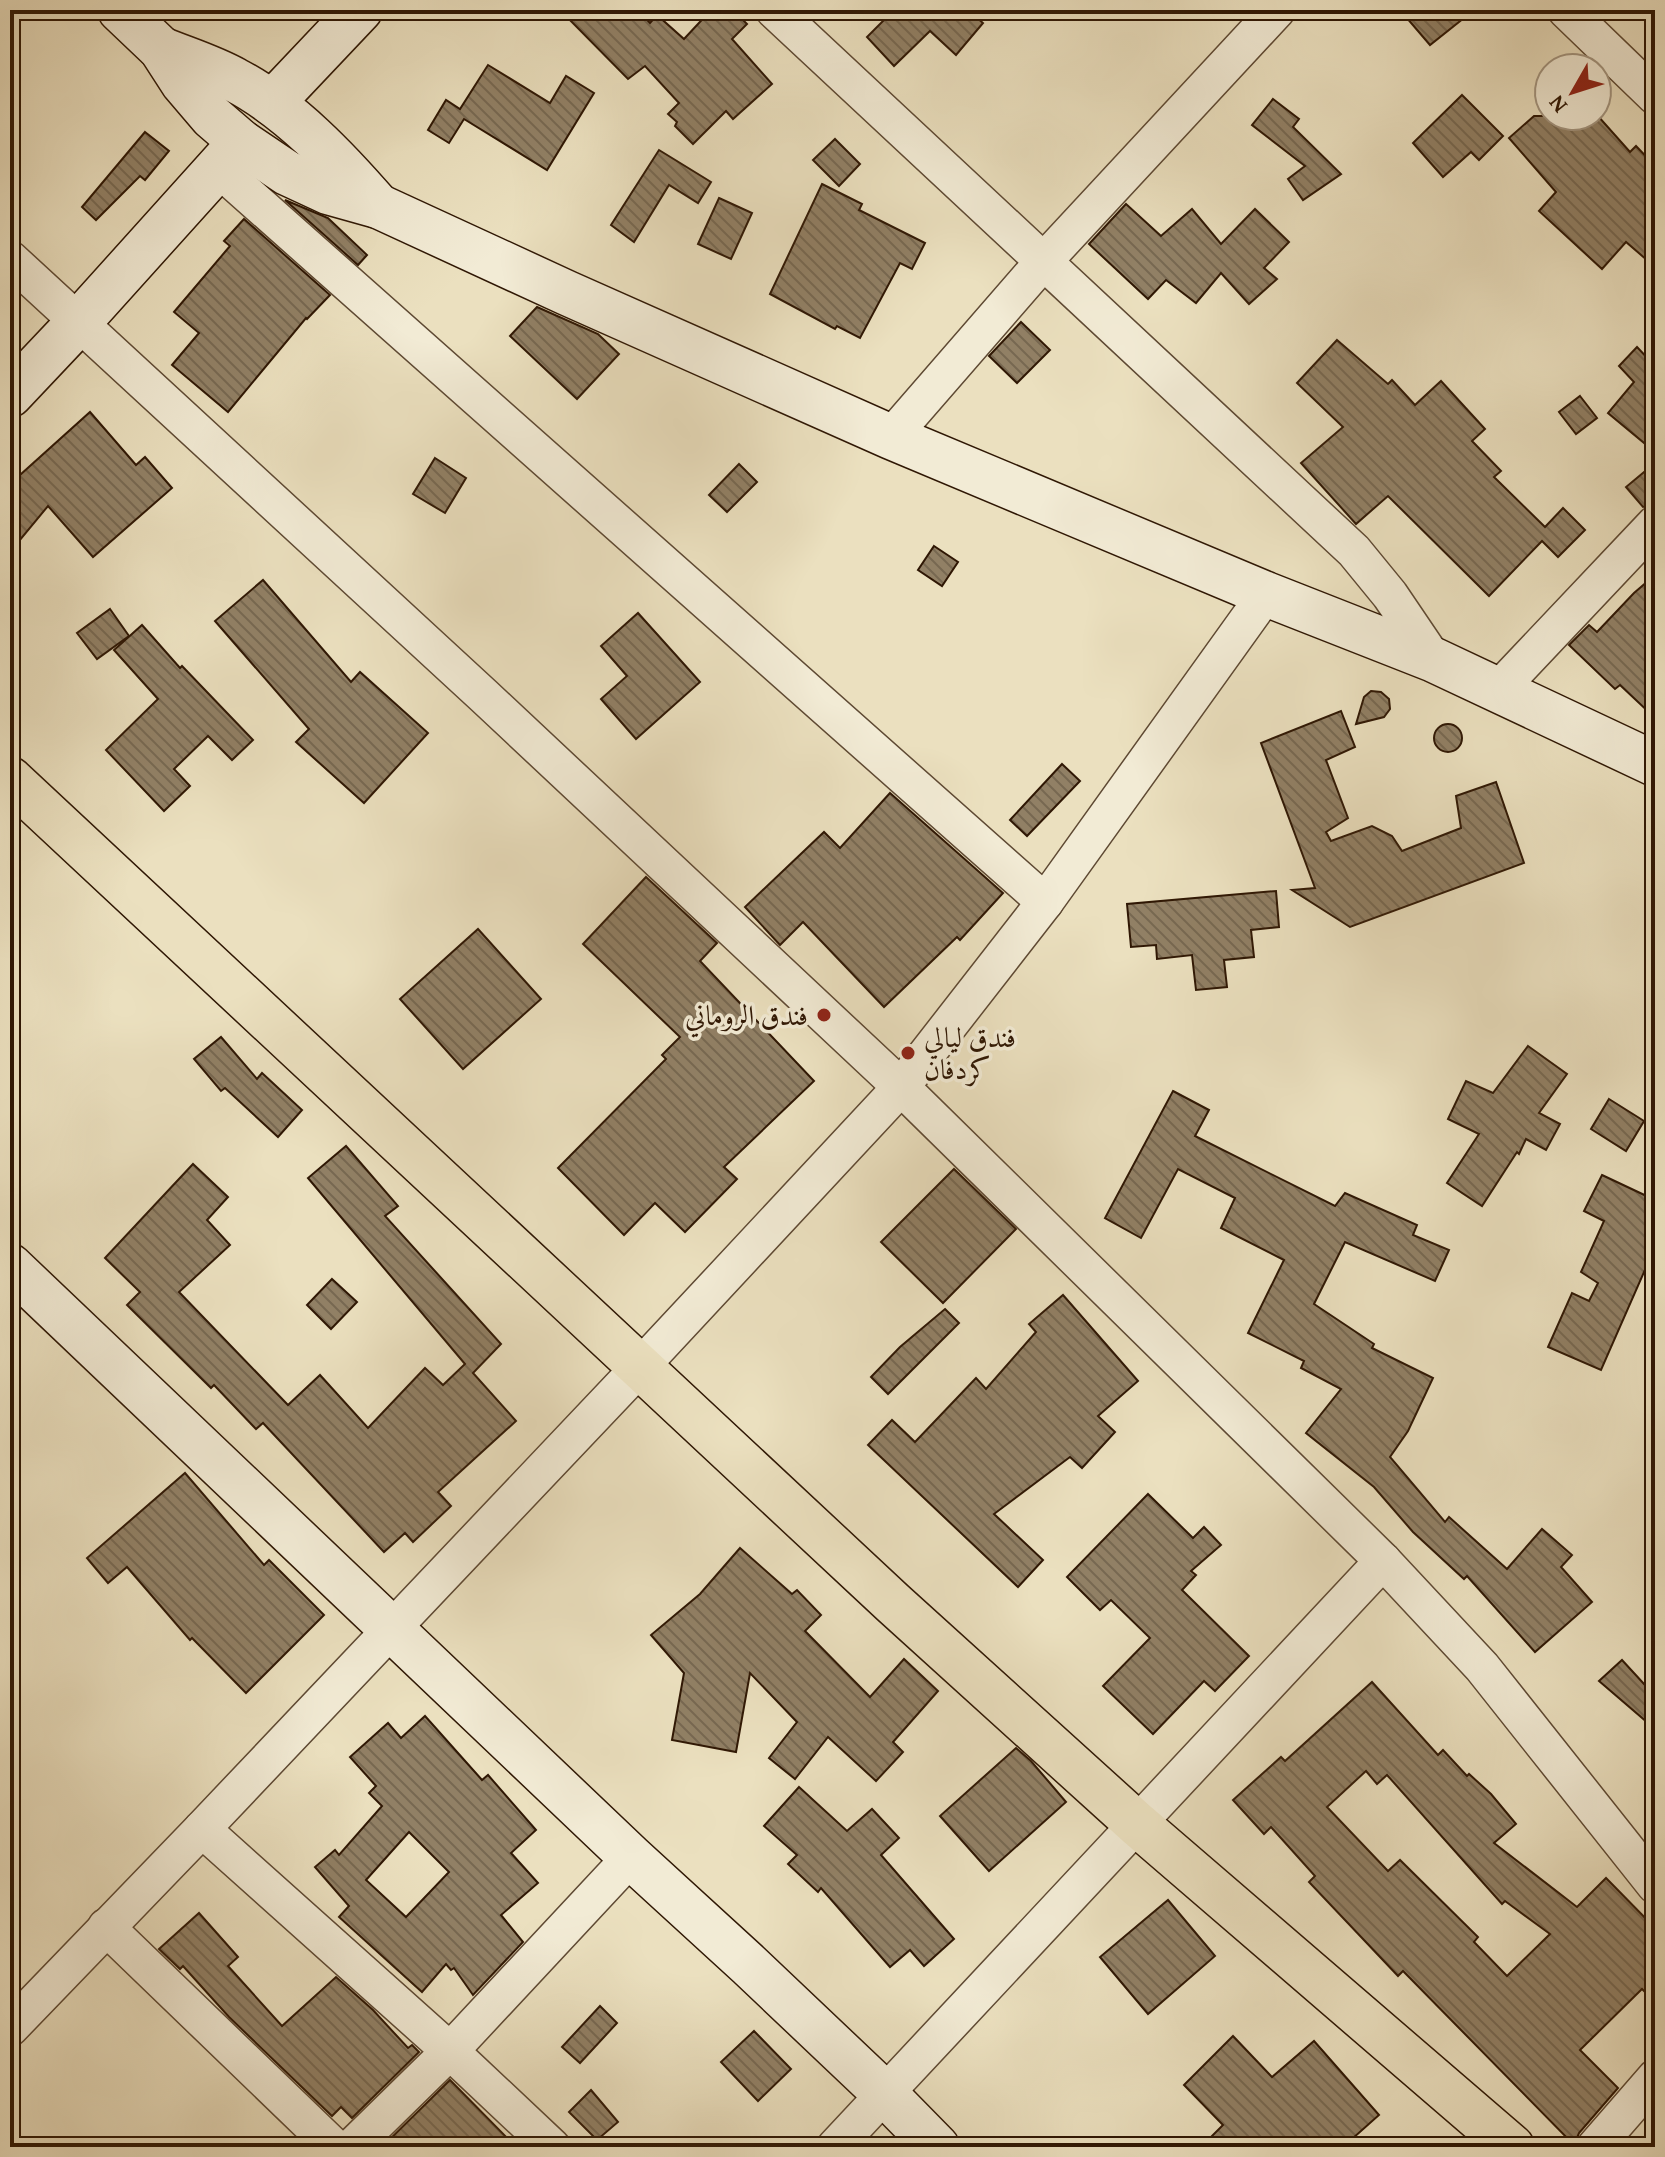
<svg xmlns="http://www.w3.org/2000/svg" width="1665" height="2157" viewBox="0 0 1665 2157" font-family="'Gentium Book Plus',Amiri,serif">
<defs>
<pattern id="building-back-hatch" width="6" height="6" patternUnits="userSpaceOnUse" patternTransform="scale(2)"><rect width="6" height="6" fill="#918065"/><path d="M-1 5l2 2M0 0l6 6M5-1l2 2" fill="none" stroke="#776851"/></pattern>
</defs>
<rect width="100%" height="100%" fill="#ebe0bf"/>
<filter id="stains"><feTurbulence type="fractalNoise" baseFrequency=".0025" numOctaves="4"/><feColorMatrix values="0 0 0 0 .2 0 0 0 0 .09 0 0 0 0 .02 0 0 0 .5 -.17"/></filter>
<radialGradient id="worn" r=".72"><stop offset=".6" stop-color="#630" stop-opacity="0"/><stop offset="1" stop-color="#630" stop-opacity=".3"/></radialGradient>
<!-- building -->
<g fill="url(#building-back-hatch)" stroke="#2f1704" stroke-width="2" fill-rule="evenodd">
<polygon points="560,10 638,10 650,23 657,15 684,39 711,10 733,10 747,24 732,39 772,84 733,119 726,111 693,144 675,126 677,122 668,114 679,103 645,66 628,79"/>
<polygon points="894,10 968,10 983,23 956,55 930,31 894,66 867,37"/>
<polygon points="1400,10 1474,10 1430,45"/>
<polygon points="488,65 550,103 566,76 594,93 547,170 464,119 449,143 428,130 446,100 460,109"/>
<polygon points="1462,95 1503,136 1479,160 1471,152 1443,177 1413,143"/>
<polygon points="1273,99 1299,119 1293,127 1341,174 1303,200 1288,179 1305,166 1252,125"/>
<polygon points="1534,116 1598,116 1630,152 1636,146 1655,166 1655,267 1626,242 1602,269 1539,211 1556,192 1509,138"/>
<polygon points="145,132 169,151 145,180 140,176 96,220 82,207"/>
<polygon points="835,139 860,164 839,186 813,160"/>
<polygon points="659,150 711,182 698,203 669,185 634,242 611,225"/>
<polygon points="822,184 862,204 859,210 925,243 912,269 900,263 860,338 837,326 835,329 770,294"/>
<polygon points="719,198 752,213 731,259 698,244"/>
<polygon points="285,200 328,218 367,255 358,265"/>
<polygon points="1126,204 1161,236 1192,209 1221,244 1255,209 1289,242 1264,268 1277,279 1249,304 1221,273 1196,303 1166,280 1148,299 1089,244"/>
<polygon points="244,219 330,295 307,319 306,318 228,412 172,365 199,333 174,312 230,246 224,241"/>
<polygon points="537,307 598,334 619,354 577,399 510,336"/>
<polygon points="1021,322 1050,350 1017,383 989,356"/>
<polygon points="1337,340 1388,384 1392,380 1415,405 1441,381 1485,429 1472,441 1501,471 1494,477 1545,527 1563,508 1585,530 1558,557 1542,541 1489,596 1388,496 1356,524 1301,463 1343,427 1297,383"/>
<polygon points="1637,347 1651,362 1655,357 1655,452 1608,413 1634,382 1619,366"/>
<polygon points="1580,396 1597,418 1576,434 1559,412"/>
<polygon points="90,412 136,465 145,457 172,488 93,557 48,506 10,552 10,484"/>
<polygon points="435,458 466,478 445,513 413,494"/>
<polygon points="1655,463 1655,504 1643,507 1626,487"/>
<polygon points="739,464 757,482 727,512 709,495"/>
<polygon points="934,546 958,562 942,586 918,570"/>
<polygon points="1655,575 1655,718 1620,685 1615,689 1569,645 1589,625 1597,632 1634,593"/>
<polygon points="263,580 351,682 360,672 428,733 364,803 296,742 309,729 215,621"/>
<polygon points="110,609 129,636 97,659 77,633"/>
<polygon points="638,613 700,682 636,739 601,699 627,676 601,646"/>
<polygon points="142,625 180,668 182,666 253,740 232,760 208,736 174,769 190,786 164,811 106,750 158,699 114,650"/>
<polygon points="1371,691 1381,692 1389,699 1390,709 1384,717 1356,724 1364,697"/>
<polygon points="1341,711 1355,747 1326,760 1348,818 1326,832 1331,841 1372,826 1392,836 1402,851 1461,828 1456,796 1496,782 1524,863 1350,927 1292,890 1315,888 1261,743"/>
<circle cx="1448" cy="738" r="14"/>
<polygon points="1062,764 1080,781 1027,836 1010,820"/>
<polygon points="890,793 1003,893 960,940 957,937 884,1007 803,922 780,945 745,907 824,832 840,848"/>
<polygon points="646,877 717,943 700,961 814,1081 724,1167 737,1179 685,1232 655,1203 624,1235 558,1168 666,1059 662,1055 680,1037 583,944"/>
<polygon points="1276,891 1279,927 1251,930 1254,957 1224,960 1227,987 1196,990 1192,955 1157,959 1156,945 1131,947 1127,904"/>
<polygon points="478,929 541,999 463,1069 400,999"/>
<polygon points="221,1037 257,1079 262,1073 302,1110 278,1137 225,1088 221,1091 194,1059"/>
<polygon points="1528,1046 1567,1074 1539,1113 1560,1124 1546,1150 1526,1139 1519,1154 1517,1152 1482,1206 1447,1183 1479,1134 1448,1119 1466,1081 1493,1093"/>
<polygon points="1173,1091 1209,1110 1195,1136 1335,1206 1345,1193 1417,1225 1413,1235 1449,1250 1435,1281 1345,1242 1314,1304 1374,1344 1372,1348 1433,1378 1408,1431 1390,1457 1445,1522 1449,1517 1507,1569 1542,1529 1572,1555 1561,1567 1592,1602 1535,1652 1467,1576 1464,1579 1413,1532 1374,1487 1306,1433 1341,1389 1301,1368 1304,1361 1248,1333 1284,1260 1221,1228 1235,1198 1178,1169 1141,1238 1105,1218"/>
<polygon points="1609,1099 1644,1121 1626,1151 1591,1129"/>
<polygon points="346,1146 398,1206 385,1216 501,1344 473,1373 516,1421 438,1492 451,1506 413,1542 405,1533 384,1552 263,1423 256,1429 214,1385 211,1388 127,1305 140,1292 105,1258 193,1164 228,1197 207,1220 230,1245 179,1292 288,1405 320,1375 368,1428 425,1368 443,1385 465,1364 308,1178"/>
<polygon points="954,1169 1016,1229 943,1303 881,1242"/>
<polygon points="1602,1175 1655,1200 1655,1247 1601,1370 1548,1347 1572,1293 1589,1301 1598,1283 1581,1272 1604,1221 1584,1211"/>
<polygon points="332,1279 357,1302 331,1329 307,1305"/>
<polygon points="1063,1295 1138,1381 1098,1416 1115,1432 1082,1468 1070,1457 994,1514 1043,1560 1018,1587 868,1445 892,1420 915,1442 976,1378 986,1389 1036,1332 1029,1324"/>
<polygon points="945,1309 959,1323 888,1394 871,1377 900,1347"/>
<polygon points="185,1473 264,1565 269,1560 324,1615 246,1693 192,1638 190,1640 127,1567 108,1583 87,1558"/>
<polygon points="1148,1494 1193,1538 1204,1527 1221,1545 1191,1571 1196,1575 1182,1590 1249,1656 1215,1691 1204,1681 1153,1734 1103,1686 1150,1638 1111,1600 1100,1610 1067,1577"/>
<polygon points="740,1548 792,1594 797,1590 821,1615 805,1631 870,1697 904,1659 938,1691 893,1742 903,1752 876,1781 828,1737 795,1779 769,1758 797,1722 750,1673 736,1752 672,1740 684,1673 651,1635 700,1594"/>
<polygon points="1622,1660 1655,1696 1655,1729 1599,1681"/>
<path d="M1372,1682L1438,1755L1443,1750L1467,1776L1469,1774L1491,1794L1516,1824L1494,1843L1577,1907L1606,1878L1655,1928V2002L1642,1989L1580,2050L1618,2088L1579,2133L1574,2145L1403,1971L1398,1976L1309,1882L1315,1876L1271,1827L1264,1834L1233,1800L1281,1757L1285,1761ZM1366,1771L1377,1784L1387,1775L1502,1904L1505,1901L1550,1934L1507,1976L1474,1942L1478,1937L1400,1860L1388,1871L1327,1807Z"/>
<path d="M425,1716L482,1780L488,1775L536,1830L511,1853L538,1883L501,1915L523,1942L473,1995L454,1968L451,1970L446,1964L422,1992L339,1917L349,1906L315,1867L335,1850L339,1855L382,1806L369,1793L376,1786L350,1757L388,1723L401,1738ZM409,1832L449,1872L406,1917L366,1880Z"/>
<polygon points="1016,1748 1031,1761 1066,1802 989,1871 940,1816"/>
<polygon points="799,1787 847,1831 872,1809 899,1838 881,1855 954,1939 924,1966 910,1950 890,1967 821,1888 818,1892 788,1864 797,1855 764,1826"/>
<polygon points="1168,1900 1215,1956 1148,2014 1100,1957"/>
<polygon points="199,1913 238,1957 228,1966 282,2026 336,1977 373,2010 408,2048 412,2045 419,2052 352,2118 341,2107 332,2116 229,2017 183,1966 180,1969 159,1949"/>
<polygon points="600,2006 617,2023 580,2063 562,2047"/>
<polygon points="754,2031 791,2069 758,2101 721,2062"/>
<polygon points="1233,2036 1272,2077 1314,2041 1379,2115 1343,2147 1201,2147 1223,2125 1184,2085"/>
<polygon points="450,2080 516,2147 382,2147"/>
<polygon points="591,2090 618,2122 597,2140 569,2112"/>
</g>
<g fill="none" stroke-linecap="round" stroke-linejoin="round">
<!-- street casing -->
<g stroke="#5e4933" stroke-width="39">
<g id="street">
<polyline points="774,10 1354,551 1390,595 1434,660"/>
<polyline points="1566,10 1655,96"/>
<polyline points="219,169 1045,902"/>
<polyline points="10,259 484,696 901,1087 1383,1561 1482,1667 1655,1885"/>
<polyline points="891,437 1043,262 1277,10"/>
<polyline points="1498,690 1655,524"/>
<polyline points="202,1829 450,2051 552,2147"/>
<polyline points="106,1927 334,2147"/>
<polyline points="10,2028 202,1829 640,1367 901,1087 1045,902 1266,594"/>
<polyline points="352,2147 450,2051 631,1857"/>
<polyline points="835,2147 1383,1561"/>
<polyline points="1595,2147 1655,2078"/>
</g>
</g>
<!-- secondary casing -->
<g stroke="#2f1704" stroke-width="47">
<g id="secondary">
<polyline points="120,10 161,49 183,83 212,117 241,142 287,173 328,192 378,206 567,293 891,437 1266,594 1434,660 1655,764"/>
<path d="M161,49C185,59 212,67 235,80C289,108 339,161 378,206"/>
<polyline points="272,103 360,10"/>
<polyline points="10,395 78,323 241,142"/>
<polyline points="10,1266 631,1857 749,1965 885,2094 937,2147"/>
</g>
</g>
<!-- primary casing -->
<g stroke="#2f1704" stroke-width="47">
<polyline id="primary" points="10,779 893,1603 1137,1824 1512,2147"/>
</g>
<!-- street -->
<use href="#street" stroke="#f2ebd5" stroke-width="36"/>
<!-- secondary -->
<use href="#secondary" stroke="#f2ebd5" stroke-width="44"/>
<!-- primary -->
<use href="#primary" stroke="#ebe0bf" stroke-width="44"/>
</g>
<!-- markers -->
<g fill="#8f2418" stroke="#f2ebd5" stroke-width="3">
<circle cx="824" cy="1015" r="8"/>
<circle cx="908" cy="1053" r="8"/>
</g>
<g text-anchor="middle" stroke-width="7" stroke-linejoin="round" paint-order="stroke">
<!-- poi labels -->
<g font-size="28" fill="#2f1704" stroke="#f2ebd5" text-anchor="end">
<text x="808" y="1025">فندق الروماني</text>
<text x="924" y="1047" text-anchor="start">فندق ليالي<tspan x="924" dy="32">كردفان</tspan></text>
</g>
</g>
<!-- margin -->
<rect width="1665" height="2157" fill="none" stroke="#ebe0bf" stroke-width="40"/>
<rect x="12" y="12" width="1641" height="2133" fill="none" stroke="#2f1704" stroke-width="4"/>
<rect x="20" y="20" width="1625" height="2117" fill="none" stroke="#2f1704" stroke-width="2"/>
<!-- north arrow -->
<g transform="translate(1573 92) rotate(231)"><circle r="38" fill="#f2ebd5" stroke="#a49681" stroke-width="2"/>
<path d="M0-6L14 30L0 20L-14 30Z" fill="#8f2418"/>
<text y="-12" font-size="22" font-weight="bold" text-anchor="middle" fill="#2f1704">N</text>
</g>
<rect width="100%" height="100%" filter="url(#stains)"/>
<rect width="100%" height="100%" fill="url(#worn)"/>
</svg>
